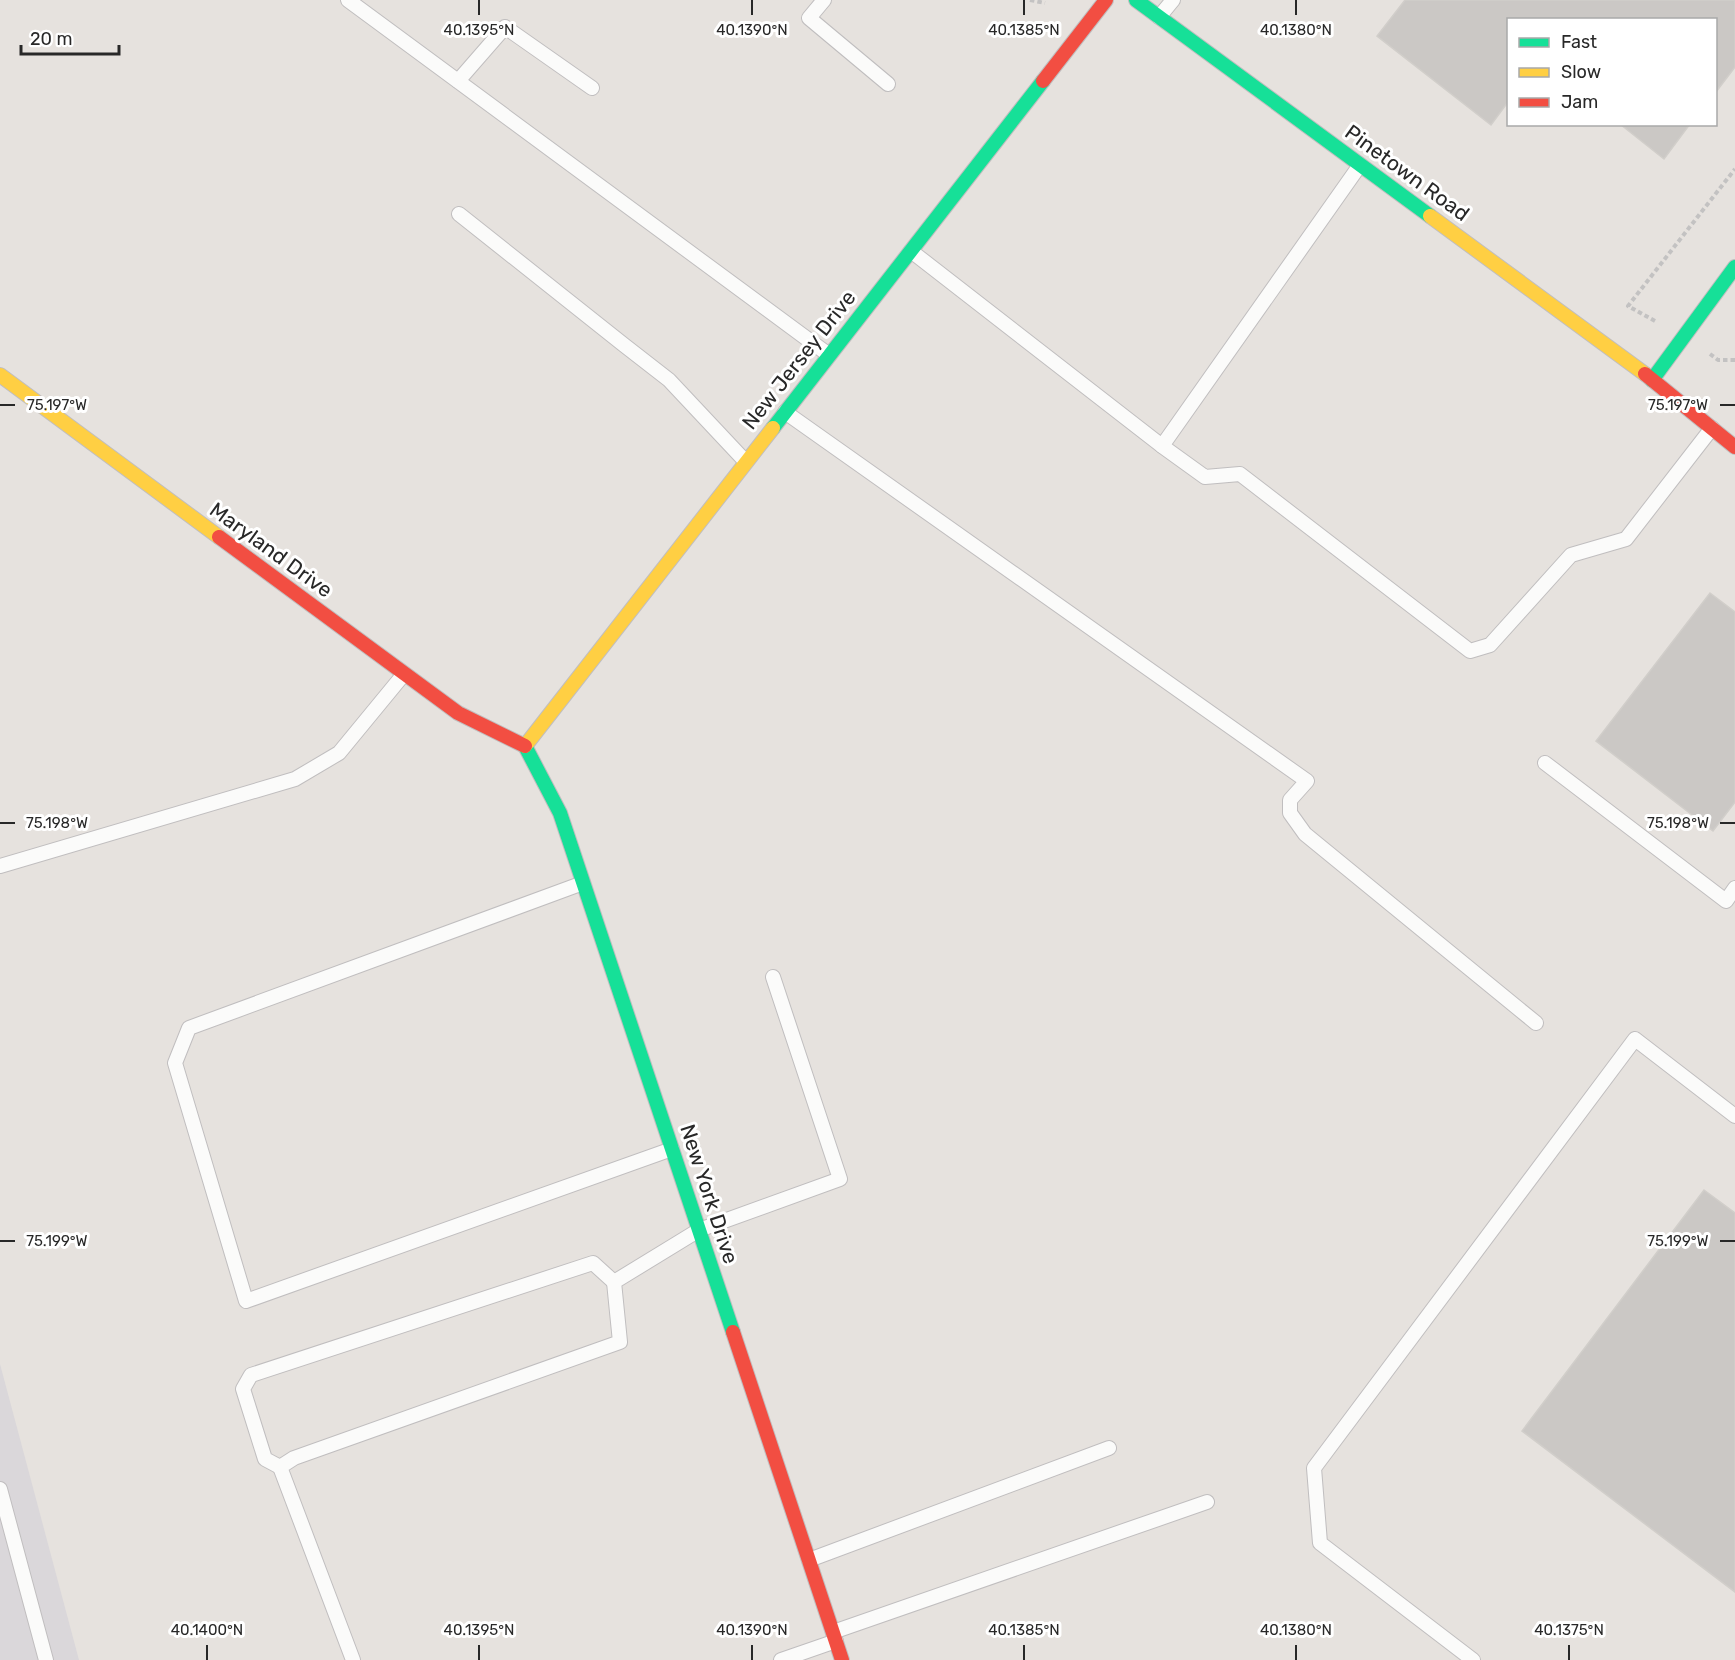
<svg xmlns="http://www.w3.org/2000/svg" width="1735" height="1660" viewBox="0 0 1735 1660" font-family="Rubik,sans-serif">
<rect width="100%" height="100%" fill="#e6e2de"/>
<!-- industrial -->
<polygon fill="#dad7da" points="0,1364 79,1660 0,1660"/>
<!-- building -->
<g fill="#cbc8c5" stroke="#d1ceca" stroke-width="1.5">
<polygon points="1405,0 1735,0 1735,67 1716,92 1716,20 1508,20 1508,102 1491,125 1377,36"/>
<polygon points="1620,124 1690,124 1664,159"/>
<polygon points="1710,593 1735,612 1735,802 1713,831 1596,741"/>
<polygon points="1704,1190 1735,1213 1735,1592 1522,1431"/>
</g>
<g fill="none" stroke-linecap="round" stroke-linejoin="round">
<!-- lane casing -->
<g stroke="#c0bebf" stroke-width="16">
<g id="lane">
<polyline points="348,0 829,355"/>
<polyline points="824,0 809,18 888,84"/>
<polyline points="1159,17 1173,0"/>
<polyline points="458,81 505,27 592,88"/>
<polyline points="459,214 624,345 669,380 746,462"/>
<polyline points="911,251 1162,446 1360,165"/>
<polyline points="785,412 1307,781 1290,800 1290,813 1305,834 1536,1023"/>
<polyline points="1162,446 1205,477 1240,474 1470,651 1490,645 1571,555 1626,539 1712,428"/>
<polyline points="1545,763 1726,901 1735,888"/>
<polyline points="0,866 295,779 339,753 404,674"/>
<polyline points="583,883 189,1028 175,1063 246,1301 672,1149"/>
<polyline points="280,1467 265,1459 243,1389 251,1375 593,1263 614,1282"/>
<polyline points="0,1489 46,1660"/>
<polyline points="809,1560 1109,1448"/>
<polyline points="833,1632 1207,1502"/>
<polyline points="353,1660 280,1467 294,1458 620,1342 614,1282 699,1230 840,1179 773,977"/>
<polyline points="781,1660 836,1641"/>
<polyline points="1473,1660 1320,1543 1314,1468 1635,1039 1735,1116"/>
</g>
</g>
<!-- fast casing -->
<g stroke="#c0bebf" stroke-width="16">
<g id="fast">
<polyline points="1136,0 1430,216"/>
<polyline points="1652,380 1735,267"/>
<polyline points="773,428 1043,81"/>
<polyline points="525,746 560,813 733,1332"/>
</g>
</g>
<!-- slow casing -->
<g stroke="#c0bebf" stroke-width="16">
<g id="slow">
<polyline points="1430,216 1645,374"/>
<polyline points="0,375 219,537"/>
<polyline points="525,746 773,428"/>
</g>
</g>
<!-- jam casing -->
<g stroke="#c0bebf" stroke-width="16">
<g id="jam">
<polyline points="1043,81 1106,0"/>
<polyline points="1645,374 1735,447"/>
<polyline points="219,537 458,713 525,746"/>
<polyline points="733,1332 842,1660"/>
</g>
</g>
<!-- path -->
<g stroke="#c3c2c2" stroke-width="4" stroke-dasharray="4.5 3" stroke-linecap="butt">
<polyline points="1030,0 1045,3"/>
<polyline points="1655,321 1628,306 1735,169"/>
<polyline points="1710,354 1718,360 1735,360"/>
</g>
<!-- lane -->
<use href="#lane" stroke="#fbfbfa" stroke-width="14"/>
<!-- fast -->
<use href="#fast" stroke="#16e098" stroke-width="14"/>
<!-- slow -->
<use href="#slow" stroke="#ffcf43" stroke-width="14"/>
<!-- jam -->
<use href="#jam" stroke="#f24e42" stroke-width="14"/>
</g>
<!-- ticks -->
<path fill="none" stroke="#282828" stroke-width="2" d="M479,0V15M752,0V15M1024,0V15M1296,0V15M0,405H15M1720,405H1735M0,823H15M1720,823H1735M0,1241H15M1720,1241H1735M207,1645V1660M479,1645V1660M752,1645V1660M1024,1645V1660M1296,1645V1660M1569,1645V1660"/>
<g text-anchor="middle" stroke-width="6" stroke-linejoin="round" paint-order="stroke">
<!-- street labels -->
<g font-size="21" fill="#282828" stroke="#fff">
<text transform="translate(1407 173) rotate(36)" y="7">Pinetown Road</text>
<text transform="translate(799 360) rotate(-52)" y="7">New Jersey Drive</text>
<text transform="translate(271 550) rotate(36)" y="7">Maryland Drive</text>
<text transform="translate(709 1194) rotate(72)" y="7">New York Drive</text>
</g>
</g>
<g font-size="15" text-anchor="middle" fill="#282828" stroke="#fff" stroke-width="6" stroke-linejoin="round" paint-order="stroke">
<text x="479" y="35">40.1395°N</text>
<text x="752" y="35">40.1390°N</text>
<text x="1024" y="35">40.1385°N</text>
<text x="1296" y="35">40.1380°N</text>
<text x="1678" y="410">75.197°W</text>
<text x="57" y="410">75.197°W</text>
<text x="1678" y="828">75.198°W</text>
<text x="57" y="828">75.198°W</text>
<text x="1678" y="1246">75.199°W</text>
<text x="57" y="1246">75.199°W</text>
<text x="207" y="1635">40.1400°N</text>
<text x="479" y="1635">40.1395°N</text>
<text x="752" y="1635">40.1390°N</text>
<text x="1024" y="1635">40.1385°N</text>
<text x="1296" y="1635">40.1380°N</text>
<text x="1569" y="1635">40.1375°N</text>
</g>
<!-- legend -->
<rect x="1507" y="18" width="210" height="108" fill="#ffffff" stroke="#a9a9a9" stroke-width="1.5"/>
<rect x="1519" y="38" width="30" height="9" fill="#16e098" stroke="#a9a9a9" stroke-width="1.5"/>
<text x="1561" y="48" font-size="18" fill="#282828">Fast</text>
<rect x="1519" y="68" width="30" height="9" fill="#ffcf43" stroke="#a9a9a9" stroke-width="1.5"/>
<text x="1561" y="78" font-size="18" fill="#282828">Slow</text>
<rect x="1519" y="98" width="30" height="9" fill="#f24e42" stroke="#a9a9a9" stroke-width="1.5"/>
<text x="1561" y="108" font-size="18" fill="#282828">Jam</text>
<!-- scale -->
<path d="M21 45v9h98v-9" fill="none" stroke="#282828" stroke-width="3"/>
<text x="30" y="45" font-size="18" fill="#282828" stroke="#ffffff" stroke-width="4.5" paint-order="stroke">20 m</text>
</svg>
